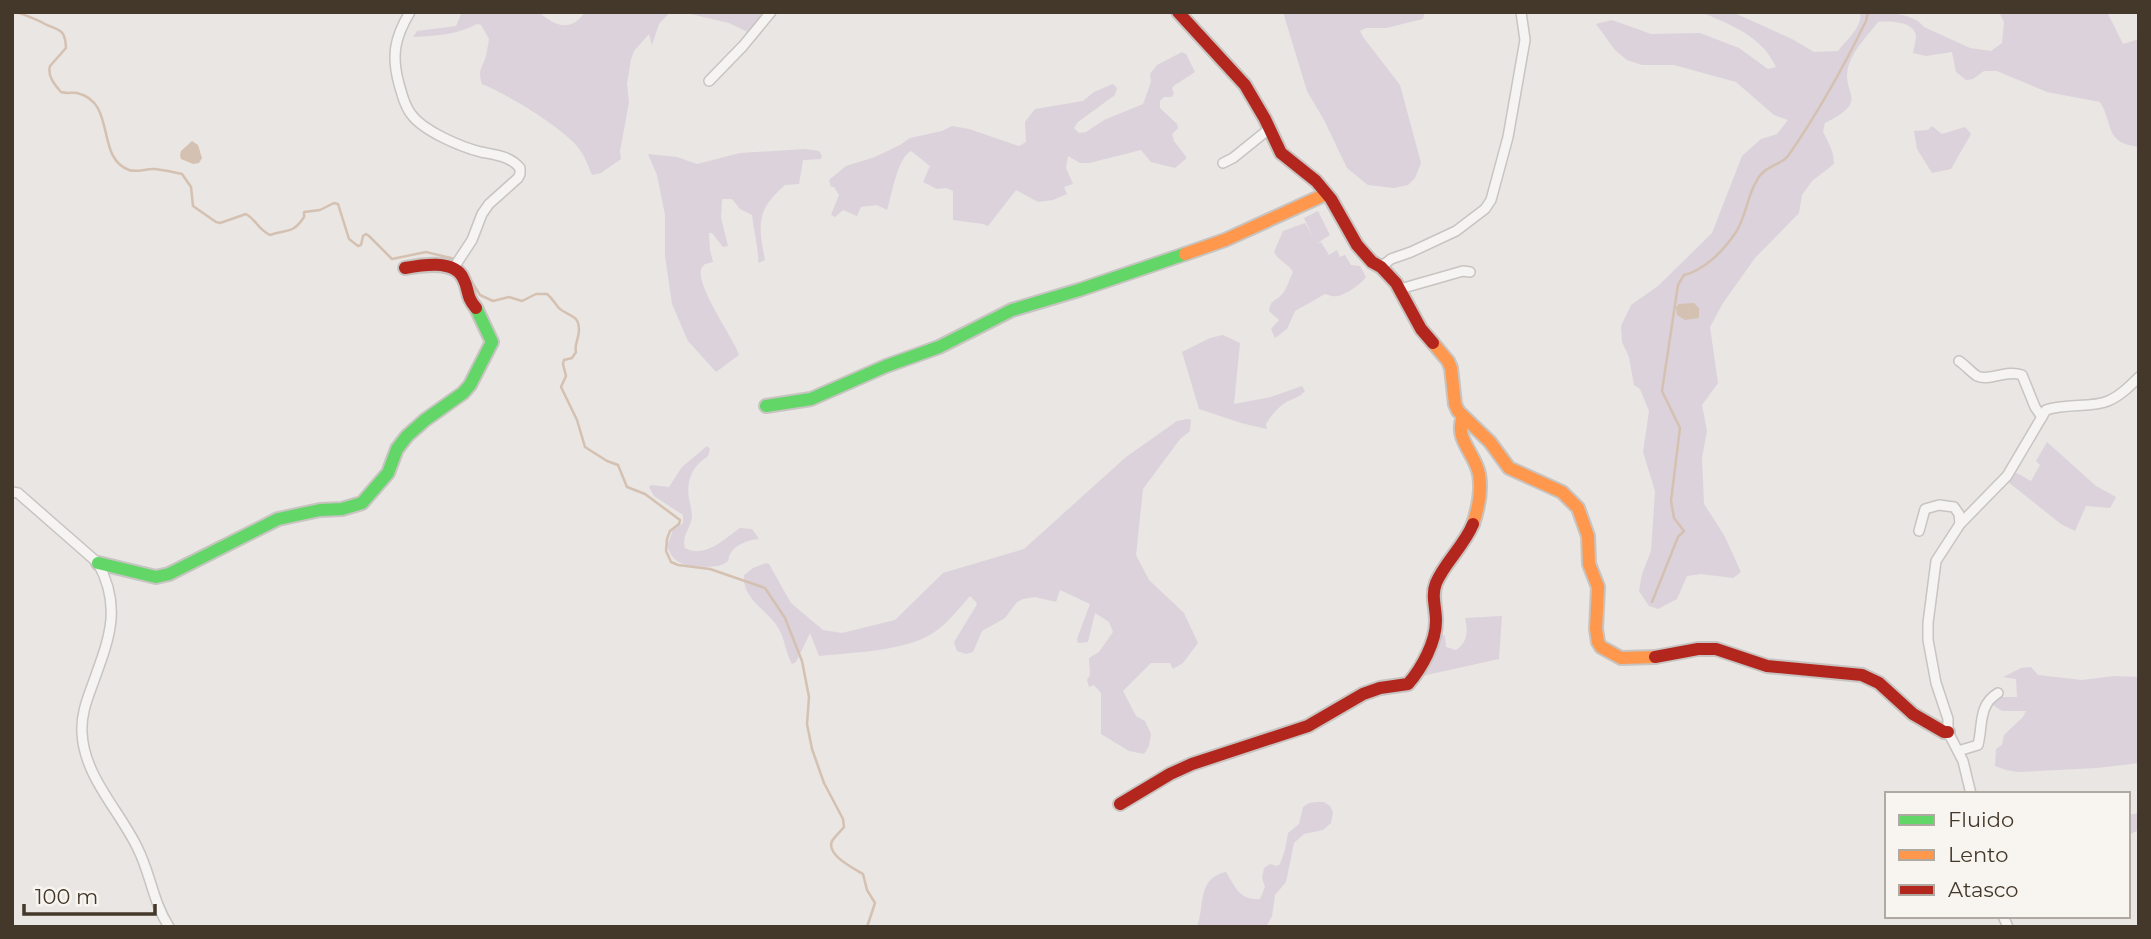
<svg xmlns="http://www.w3.org/2000/svg" width="2151" height="939" viewBox="0 0 2151 939" font-family="Montserrat,sans-serif">
<rect width="100%" height="100%" fill="#e9e6e3"/>
<!-- green -->
<g fill="#dbd2db">
<path d="M462,12H539C554,26 571,33 585,12H670L659,24L652,45L649,34L634,51L631,59L627,84L629,102L620,151L621,159L601,173L592,175C588,165 584,154 576,145C558,125 507,94 482,84C478,72 481,69 485,59C487,53 488,45 489,39L481,25L477,24C456,35 436,36 413,37L417,31L456,26Z"/>
<polygon points="682,12 773,12 754,35 729,23"/>
<polygon points="1283,12 1425,12 1423,19 1386,28 1366,28 1360,31 1363,37 1400,85 1421,163 1415,178 1408,185 1394,188 1368,185 1347,168 1324,120 1307,91"/>
<path d="M1701,12H1732L1792,39L1814,52L1838,51C1847,39 1863,27 1860,12C1879,12 1912,11 1924,27L1970,48L1991,51L2002,43L2004,22L1999,12H2107L2123,44L2139,39V147C2104,143 2114,125 2100,102L2047,92L1997,71H1984L1973,79L1966,80L1956,72L1952,52L1926,56L1913,53C1914,48 1916,40 1916,35C1913,21 1888,21 1878,22C1868,35 1855,48 1849,64C1839,95 1873,99 1825,123L1823,132C1829,143 1834,152 1834,164L1812,181L1802,195L1799,213L1755,258L1723,303L1710,327L1718,383L1702,405L1707,431L1702,458L1704,504L1724,535L1741,572L1733,578L1701,574L1687,576L1677,599L1658,609L1649,606L1639,591L1642,574L1651,551L1655,491L1643,452L1649,411L1640,389L1634,385L1629,357L1622,342L1621,326L1631,305L1658,286L1712,233L1742,156L1761,139L1777,134L1788,120L1774,115L1736,82L1674,65H1642L1627,60L1615,50L1596,24L1612,20L1651,34L1700,33L1739,48L1768,69L1776,67C1762,36 1731,25 1701,12Z"/>
<path d="M1182,52L1186,54L1195,72L1175,85L1172,88L1174,94L1171,97H1164L1160,101V108L1177,124L1178,128L1172,134L1174,141L1187,158L1175,168L1151,162L1141,150L1089,163H1080L1068,156L1066,168L1073,184L1064,187L1067,194L1053,200L1038,202L1016,190L988,226L983,224L953,220V191L946,188L937,189L923,182L930,166L911,151C897,158 892,195 887,210L877,205L861,207L857,216L843,210L835,217L831,215L839,195L834,187H831L829,180L846,166L875,157L900,145L910,138L942,131L952,126L969,129L1019,146L1026,142L1025,122L1035,109L1083,101L1094,92L1113,84L1117,88L1115,95L1078,122L1074,128L1079,133L1086,132L1104,120L1143,104L1151,82L1150,74L1157,65Z"/>
<polygon points="1932,126 1942,134 1965,127 1971,134 1951,169 1932,173 1917,149 1914,131 1928,130"/>
<path d="M805,149L819,151L822,156L821,159L803,160L799,184L785,185C756,210 758,225 765,260L758,263C760,257 753,225 752,215L740,209L732,199H722L721,218L728,246L723,247L712,233H709L710,250L713,262C710,263 705,263 703,266C690,279 734,338 739,355L716,372L688,341L672,304L665,256V215L657,175L648,154L677,157L697,164L740,153Z"/>
<path d="M1318,211L1330,235L1316,244L1321,242L1329,255L1337,250L1340,257L1345,255L1351,265L1360,266L1366,277C1361,284 1346,295 1337,296C1333,297 1329,295 1325,294L1295,311L1287,329L1275,338L1271,329L1279,320L1269,311C1270,299 1276,302 1283,293C1287,288 1290,278 1293,272C1288,263 1279,262 1274,252L1283,231L1305,223L1313,237L1304,218Z"/>
<path d="M1223,335L1240,343L1234,404L1271,397L1302,386L1305,391C1299,398 1293,398 1285,403C1277,408 1271,416 1266,424L1267,429L1241,423L1199,409L1182,352L1210,338Z"/>
<path d="M1188,419L1191,420L1190,431L1180,439L1143,489L1136,555L1149,580L1184,613L1198,643L1183,663L1173,669L1170,663H1151L1123,691L1136,716L1145,721L1151,734L1149,746L1144,754L1129,751L1101,734V693L1094,685L1089,687L1087,680L1090,675L1089,658L1099,652L1113,632L1109,622L1095,613L1088,642L1078,643L1077,639L1090,604L1060,590L1056,602L1035,597L1023,599L1017,602L1005,618L982,631L973,652L966,654L957,651L954,642L976,606L977,603L970,596C960,607 951,619 940,628C911,652 855,652 819,656L810,633L796,662L792,664C785,652 785,637 777,626C766,609 742,599 744,575L753,568L766,563L769,564L791,603L823,630L842,633L895,620L943,573L1024,549L1126,457L1177,421Z"/>
<polygon points="2047,442 2096,486 2116,497 2110,508 2086,506 2075,531 2061,524 2008,482 2015,472 2031,481 2040,465 2036,461"/>
<path d="M707,446L710,449L708,456C692,467 686,479 689,499C690,504 692,511 692,516C691,528 681,537 685,548C705,559 724,539 740,528L752,529L759,539C748,540 736,544 730,554C727,560 731,560 725,563C717,569 689,567 681,563C673,560 670,553 667,546L673,530L683,523V515L654,496L649,487L651,485L669,487L682,467Z"/>
<path d="M1502,616L1499,659L1422,676L1442,634L1445,636L1446,647L1456,650C1468,642 1468,631 1465,618Z"/>
<polygon points="2031,667 2038,675 2082,680 2114,676 2139,677 2139,763 2097,768 2018,772 2006,770 1995,766 1996,749 2002,745 2004,735 2023,717 2026,711 2002,711 1993,705 1995,699 1999,697 2017,697 2016,679 2003,677 2021,668"/>
<path d="M1316,802H1324L1330,806L1333,812L1331,823L1323,830L1304,834L1294,843L1286,882L1275,895L1272,916L1266,927H1197C1205,905 1197,878 1226,872C1236,888 1239,900 1260,899L1265,887L1262,878L1264,868L1270,864L1277,866L1280,864L1285,850L1288,833L1299,824L1303,807L1309,803Z"/>
<polygon points="2139,813 2139,830 2128,835 2128,815"/>
</g>
<!-- water -->
<g fill="#d5c1b1">
<polygon points="192,141 198,145 202,158 199,163 193,164 181,159 180,155 181,151"/>
<polygon points="1694,303 1699,308 1699,318 1685,320 1677,315 1676,307 1679,304"/>
</g>
<g fill="none" stroke-linecap="round" stroke-linejoin="round">
<!-- stream -->
<g stroke="#d5c1b1" stroke-width="2.5">
<path d="M17,12C27,16 36,19 45,24C59,31 65,28 66,48L50,66C47,76 55,85 61,92C67,94 72,92 77,93C117,102 95,158 129,170C137,173 147,168 155,169C164,170 174,172 182,174L191,187L193,206L216,222L220,223L246,214C258,221 256,228 270,235C288,229 293,234 304,217V212L320,210L334,203L338,204L349,239L358,246L361,245L363,236L366,234L369,236L392,259L426,252L455,259"/>
<path d="M460,263L480,295L493,301L509,297L522,301L536,294H547C552,298 554,302 558,307C567,317 579,313 579,330C579,339 574,344 576,352L572,358L564,360L563,364L566,376L561,387L577,420L585,447L607,461L618,465L627,487L645,494L680,520L679,524L670,531L667,539L666,551L671,562L678,565L710,569L765,588L785,618L802,661L809,697L807,724L812,749L824,783L843,819L844,827C841,831 835,836 832,841C826,855 853,868 863,874L867,890L875,903L867,927"/>
<path d="M1652,602L1678,537L1684,531L1674,518L1671,501L1680,428L1662,391L1678,285L1684,275C1705,270 1724,250 1736,232C1746,217 1747,197 1756,182C1764,165 1780,166 1788,156C1818,113 1843,68 1866,21L1868,12"/>
</g>
<!-- street casing -->
<g stroke="#c7c4c1" stroke-width="12">
<g id="street">
<path d="M410,12C395,37 391,55 399,84C402,94 404,105 411,114C423,131 461,147 481,152C496,155 510,156 520,168V174L518,178L489,204L482,214L472,240L453,269"/>
<polyline points="709,81 743,46 771,12"/>
<polyline points="1223,163 1233,158 1269,129"/>
<polyline points="1381,267 1391,259 1411,252 1456,231 1485,209 1491,200 1508,137 1525,40 1521,12"/>
<polyline points="1400,289 1463,271 1470,272"/>
<path d="M1959,361C1965,365 1971,372 1977,376C1989,382 2006,369 2022,375L2035,407L2042,417"/>
<path d="M12,492L18,493L98,563C123,609 108,641 92,686C86,702 81,716 82,733C84,776 119,810 137,847C151,874 152,900 169,927"/>
<polyline points="1919,531 1925,509 1939,505 1954,507 1959,514 1960,524"/>
<path d="M1958,751L1978,745C1983,725 1978,705 1998,693"/>
<path d="M1971,794L1963,761L1948,732V719L1936,683L1928,640V623L1936,561L1960,524L2007,476L2046,410C2066,403 2092,408 2108,401C2120,396 2130,386 2139,377"/>
<polyline points="2003,916 2008,927"/>
</g>
</g>
<!-- fast casing -->
<g stroke="#c7c4c1" stroke-width="16">
<g id="fast">
<polyline points="766,406 811,399 886,366 939,347 1012,310 1079,290 1185,254"/>
<polyline points="98,563 156,577 169,574 278,519 320,510 342,509 362,503 388,473 397,449 407,436 425,420 463,393 470,385 492,342 476,308"/>
</g>
</g>
<!-- slow casing -->
<g stroke="#c7c4c1" stroke-width="16">
<g id="slow">
<polyline points="1185,254 1225,240 1326,194"/>
<polyline points="1433,343 1448,361 1451,368 1455,404 1458,411 1490,442 1509,468 1562,492 1578,508 1588,536 1589,564 1598,587 1596,629 1598,642 1601,647 1621,658 1655,657"/>
<path d="M1463,417C1454,439 1475,453 1479,474C1482,490 1478,509 1473,524"/>
</g>
</g>
<!-- jam casing -->
<g stroke="#c7c4c1" stroke-width="16">
<g id="jam">
<polyline points="1178,12 1245,85 1265,119 1281,153 1316,181 1331,199 1357,245 1372,262 1381,267 1396,283 1421,329 1433,343"/>
<path d="M405,268C421,265 454,259 463,278C470,291 465,295 476,308"/>
<polyline points="1655,657 1698,649 1716,649 1767,666 1862,675 1879,683 1913,714 1944,732 1948,732"/>
<path d="M1120,804L1170,774L1192,764L1308,726L1363,694L1380,688L1408,684C1422,668 1436,642 1436,621C1436,607 1431,596 1436,583C1445,562 1464,546 1473,524"/>
</g>
</g>
<!-- street -->
<use href="#street" stroke="#f5f4f3" stroke-width="9"/>
<!-- fast -->
<use href="#fast" stroke="#63d668" stroke-width="12"/>
<!-- slow -->
<use href="#slow" stroke="#ff974d" stroke-width="12"/>
<!-- jam -->
<use href="#jam" stroke="#b3261e" stroke-width="12"/>
</g>
<!-- border -->
<rect width="2151" height="939" fill="none" stroke="#433829" stroke-width="28"/>
<!-- legend -->
<rect x="1885" y="792" width="245" height="126" fill="#f8f5f1" stroke="#b0a9a1" stroke-width="2"/>
<rect x="1899" y="815" width="35" height="10" fill="#63d668" stroke="#b0a9a1" stroke-width="2"/>
<text x="1948" y="827" font-size="21" fill="#433829">Fluido</text>
<rect x="1899" y="850" width="35" height="10" fill="#ff974d" stroke="#b0a9a1" stroke-width="2"/>
<text x="1948" y="862" font-size="21" fill="#433829">Lento</text>
<rect x="1899" y="885" width="35" height="10" fill="#b3261e" stroke="#b0a9a1" stroke-width="2"/>
<text x="1948" y="897" font-size="21" fill="#433829">Atasco</text>
<!-- scale -->
<path d="M24 904v10h131v-10" fill="none" stroke="#433829" stroke-width="3.5"/>
<text x="35" y="904" font-size="21" fill="#433829" stroke="#f8f5f1" stroke-width="5" paint-order="stroke">100 m</text>
</svg>
